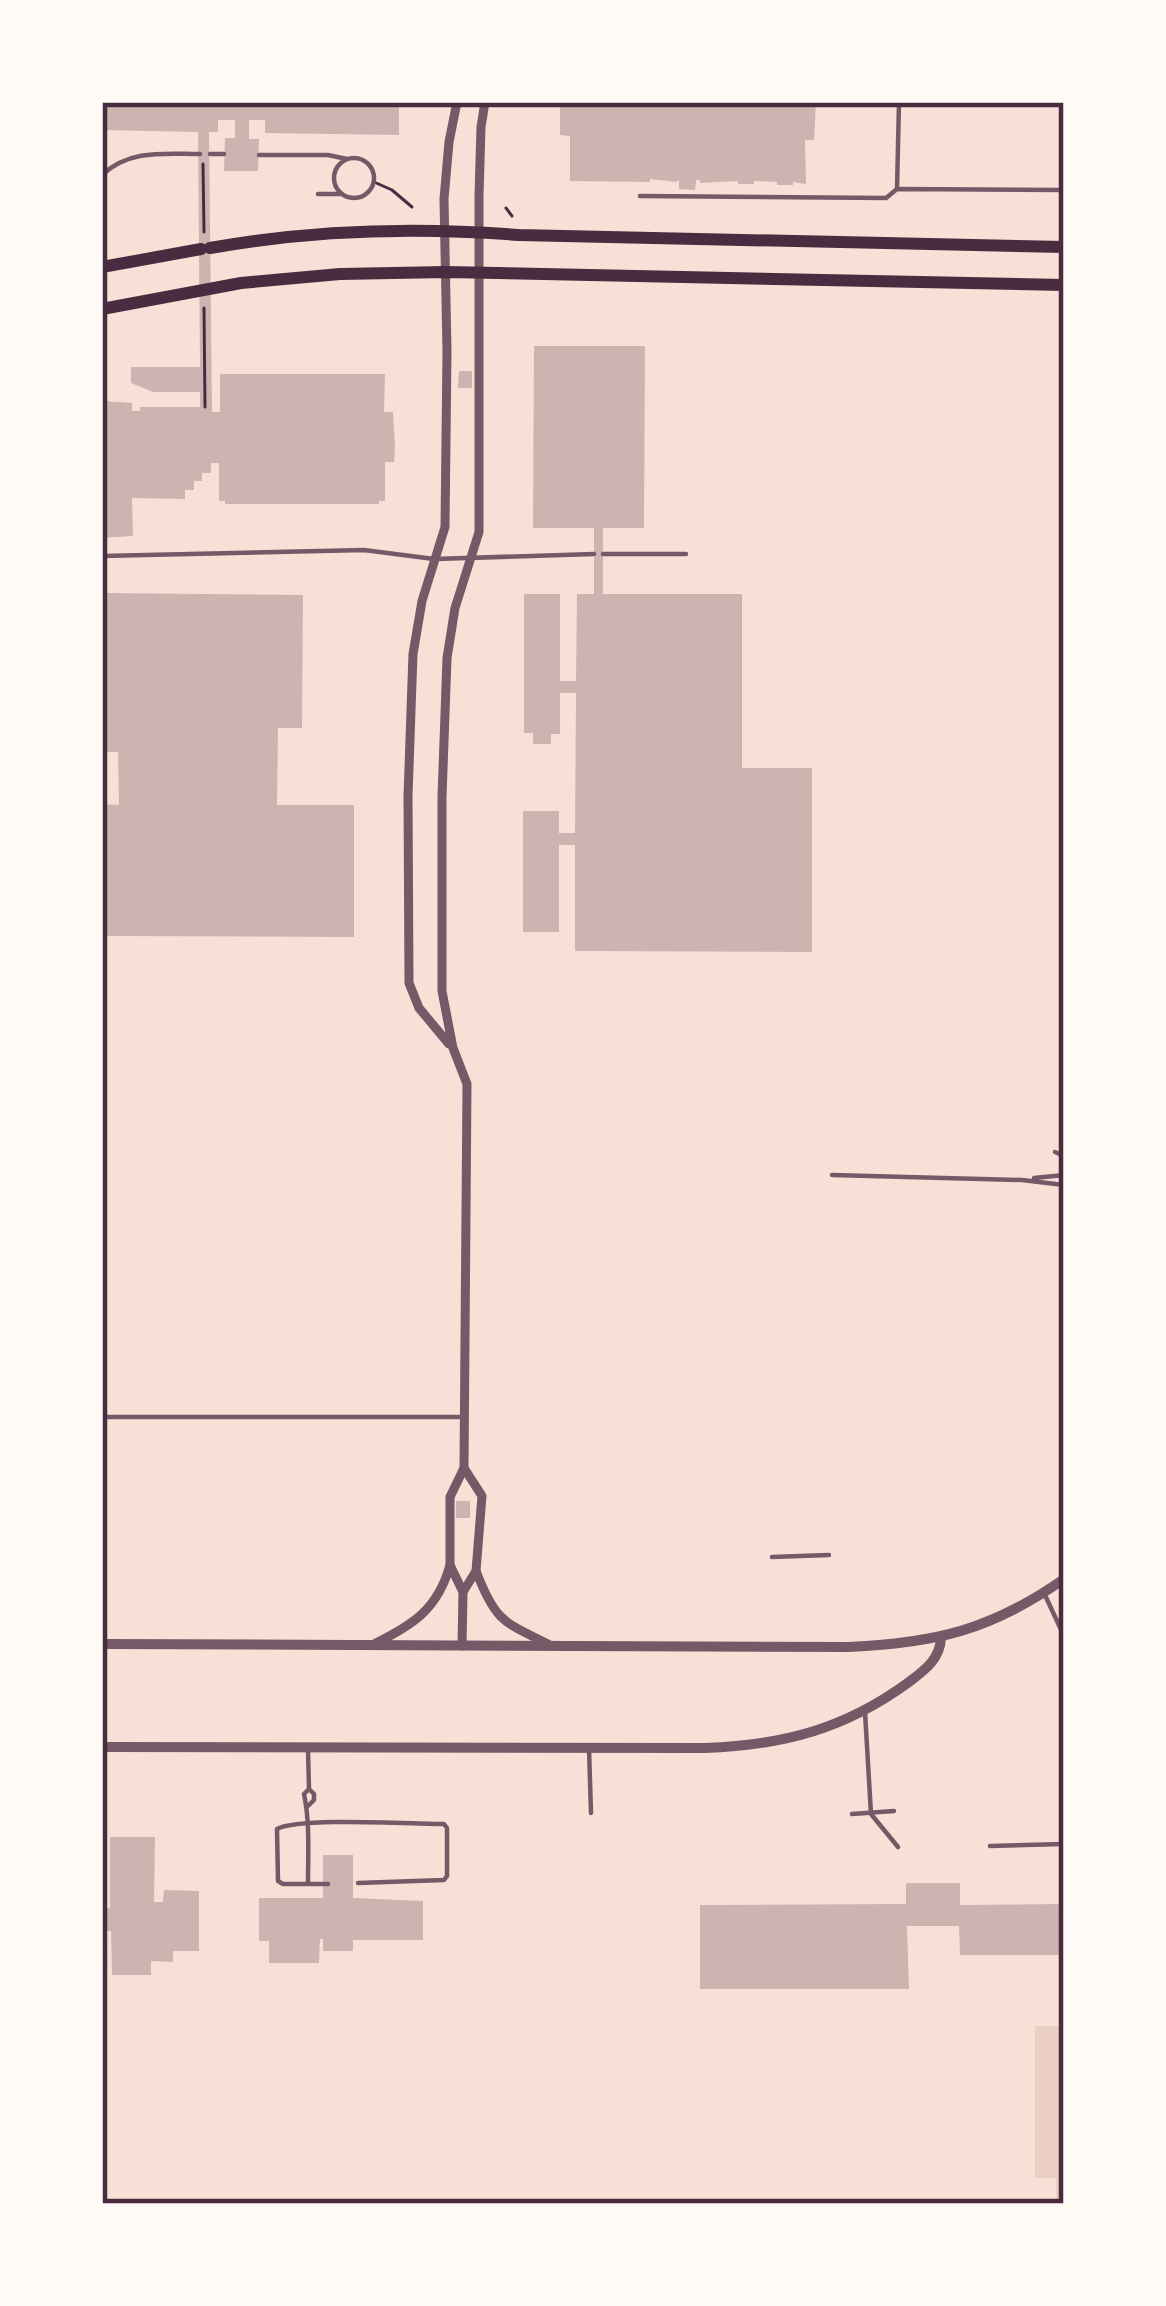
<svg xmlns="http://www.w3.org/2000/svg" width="1166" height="2306" viewBox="0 0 1166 2306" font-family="'Exo 2',sans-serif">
<rect width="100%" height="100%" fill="#f7e1d7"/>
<!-- green -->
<polygon fill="#ebcfc5" points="1035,2026 1064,2026 1064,2204 1056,2204 1056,2178 1035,2178"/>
<!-- building -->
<g fill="#ccb4b1">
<polygon points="102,102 399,102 399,135 265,133 265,120 249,120 249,139 259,139 258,171 224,171 225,138 235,138 235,120 218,120 218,132 209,132 212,412 220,412 220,374 385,374 384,412 393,412 395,446 394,462 385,462 385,501 379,501 379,504 225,504 225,501 219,501 219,463 211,463 211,473 202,473 202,481 194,481 194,490 185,490 185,499 132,498 133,536 102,538 102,401 132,403 132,411 140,411 140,407 200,407 200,392 153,392 131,383 131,367 200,367 198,132 102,130"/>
<polygon points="560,102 816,102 814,140 805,140 806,184 793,182 793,185 777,185 777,182 754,181 754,184 738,184 738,181 700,183 700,180 696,180 695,190 679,189 679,180 676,182 650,179 650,182 570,181 570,136 560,135"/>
<polygon points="534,346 645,346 644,528 603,528 603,594 742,594 742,768 812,768 812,952 575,951 575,845 559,845 559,932 523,932 523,811 559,811 559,833 575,833 576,693 560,693 560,734 551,734 551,744 533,744 533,733 524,733 524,594 560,594 560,681 576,681 577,594 594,594 594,528 533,528"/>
<polygon points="459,371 472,371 472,388 458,388"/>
<polygon points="102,593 303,595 302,728 278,728 277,805 354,805 354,937 102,936 102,804 119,805 118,752 102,752"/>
<rect x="456" y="1501" width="14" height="17"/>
<polygon points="110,1837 155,1837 154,1902 163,1902 164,1890 199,1891 199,1951 173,1951 173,1962 151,1961 151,1975 112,1975 111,1931 102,1931 102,1909 110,1908"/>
<polygon points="323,1855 353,1855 353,1898 423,1901 423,1940 353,1940 353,1951 323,1951 323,1939 320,1939 319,1963 269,1963 269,1941 259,1941 259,1898 323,1898"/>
<polygon points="906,1883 960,1883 960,1905 1064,1904 1064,1955 960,1955 959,1926 907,1926 909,1989 700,1989 700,1905 906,1904"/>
</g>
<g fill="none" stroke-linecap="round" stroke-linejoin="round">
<!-- path -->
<g stroke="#4a2c40" stroke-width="3">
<polyline points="203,164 204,232"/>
<polyline points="374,182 392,190 412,207"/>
<polyline points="506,208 512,216"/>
<polyline points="204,308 205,407"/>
</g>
<!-- service -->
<g stroke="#755966" stroke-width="4.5">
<polyline points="210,154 224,154"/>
<polyline points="259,155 328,155 347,159"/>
<circle cx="354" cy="178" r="20"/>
<path d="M102,175C130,149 164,154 200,154"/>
<polyline points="897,189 899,102"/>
<polyline points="318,194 341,194"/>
<polyline points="640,196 886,198 897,189 1064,190"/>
<polyline points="603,554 686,554"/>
<polyline points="102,556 364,550 434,559 594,554"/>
<polyline points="1055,1152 1064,1156"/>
<polyline points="832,1175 1022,1180 1064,1185"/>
<polyline points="1034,1178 1064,1175"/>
<polyline points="102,1417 462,1417"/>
<polyline points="772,1557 829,1555"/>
<polyline points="1044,1593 1064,1636"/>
<polyline points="865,1712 871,1814 898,1847"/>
<polyline points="589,1748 591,1813"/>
<path d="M309,1789L304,1794C310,1822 308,1854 308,1884H283L278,1881L277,1829C300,1817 411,1824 444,1824L447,1828V1876L444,1880L358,1883"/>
<polyline points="308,1806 314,1800 314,1794 309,1789 308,1750"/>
<polyline points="852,1814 894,1811"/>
<polyline points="990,1846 1064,1844"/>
<polyline points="310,1884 328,1884"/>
</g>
<!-- minor -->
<g stroke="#755966" stroke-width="9">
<polyline points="449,1044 419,1008 409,983 408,796 413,654 422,601 445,527 447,351 444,199 449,142 457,102"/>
<path d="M476,1571C496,1623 504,1622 552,1646"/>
<polyline points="463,1592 476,1571 482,1496 464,1468"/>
<path d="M374,1644C413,1625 438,1609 450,1565"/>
<polyline points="462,1646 463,1592 450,1565 450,1497 464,1468 467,1084 453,1048 442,991 442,797 447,658 455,608 479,532 479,196 481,127 485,102"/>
</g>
<!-- tertiary -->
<g stroke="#755966" stroke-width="10">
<path d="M102,1644L849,1647C936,1643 991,1630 1064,1579"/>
<path d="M102,1747L705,1748C784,1745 845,1729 909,1682C925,1670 940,1659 941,1638"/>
</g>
<!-- secondary -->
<g stroke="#4a2c40" stroke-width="12">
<path d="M210,248C311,230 417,227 519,235L1064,247"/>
<polyline points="102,267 201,249"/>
<polyline points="102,309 241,283 340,274 446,272 1064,285"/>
</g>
</g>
<!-- border -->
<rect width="1166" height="2306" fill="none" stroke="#fffaf5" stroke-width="210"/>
<rect x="105" y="105" width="956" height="2096" fill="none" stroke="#4a2c40" stroke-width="4.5"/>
</svg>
